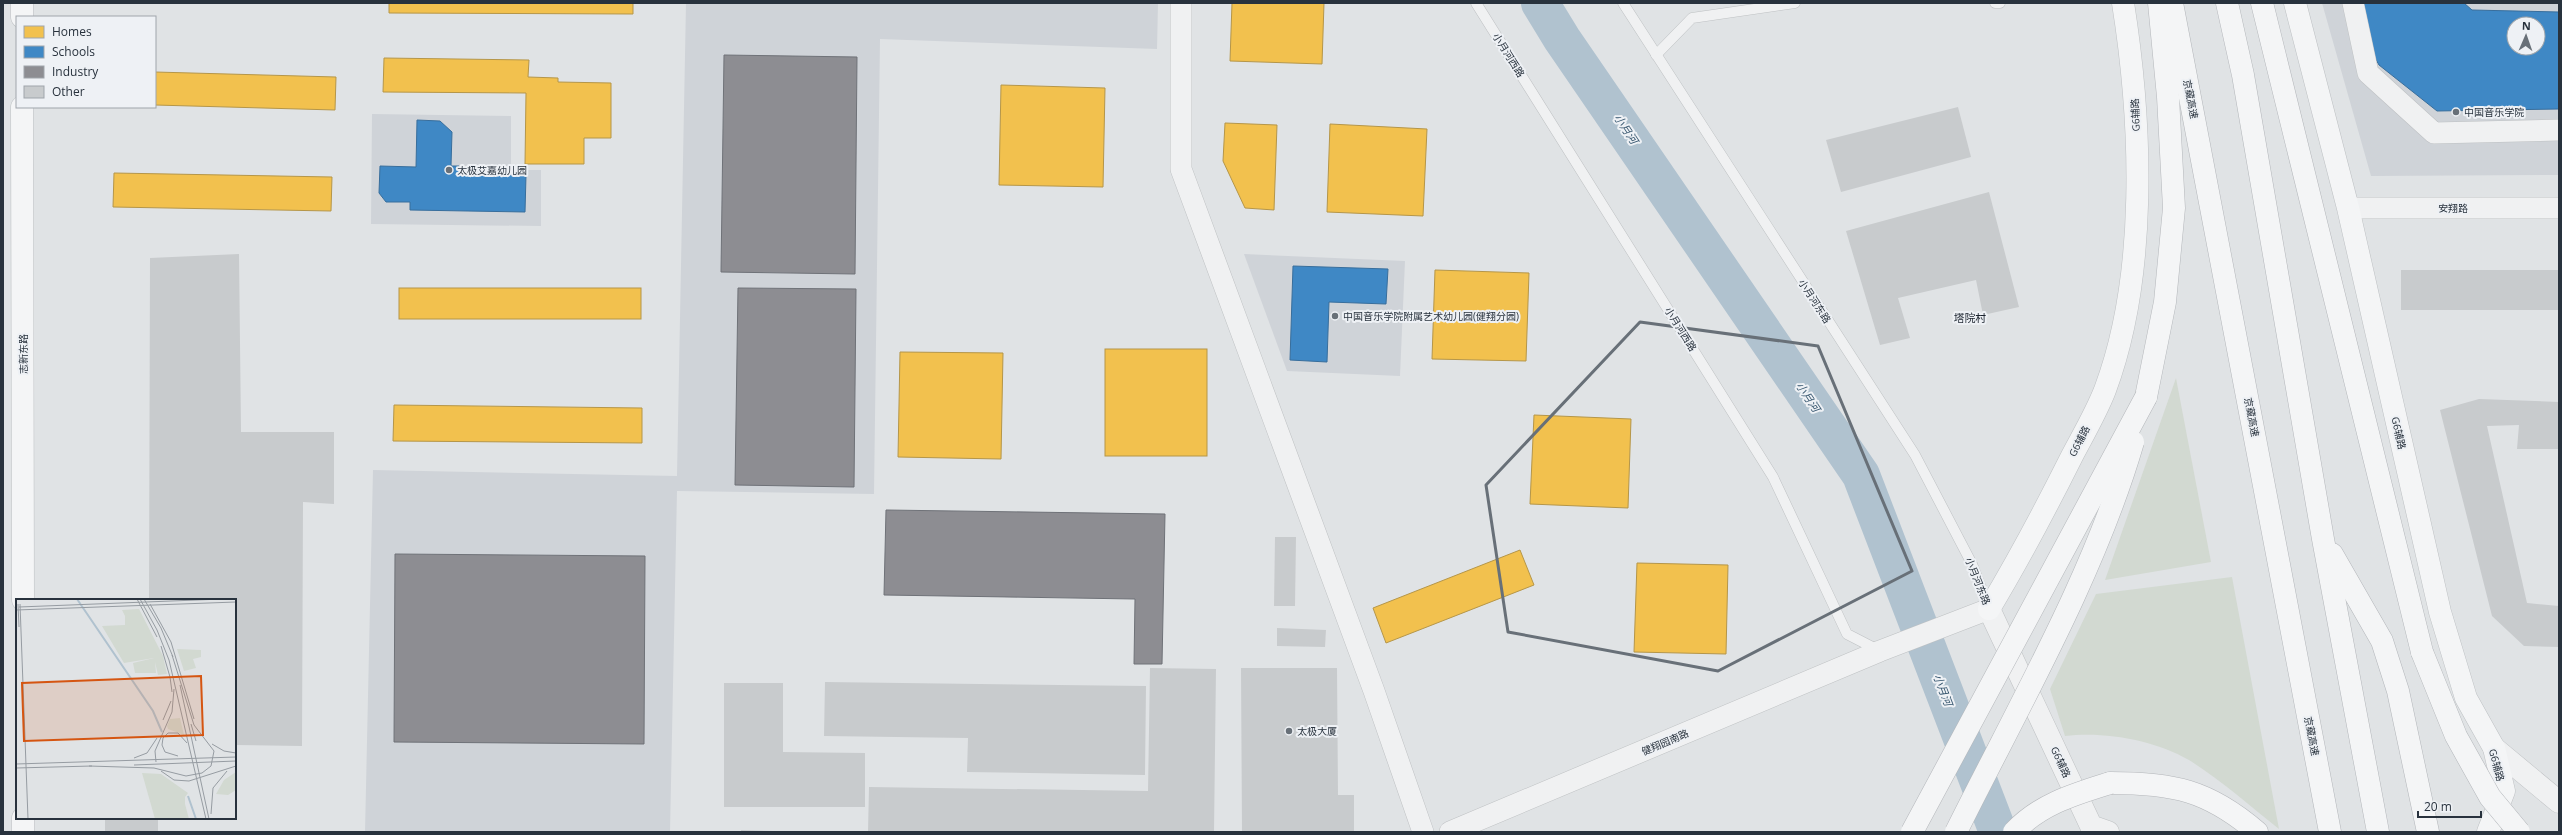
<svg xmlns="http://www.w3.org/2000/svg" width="2562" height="835" viewBox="0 0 2562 835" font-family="'Open Sans','Noto Sans SC',sans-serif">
<rect width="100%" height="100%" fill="#e0e3e5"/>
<!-- built -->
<g fill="#cfd3d8" fill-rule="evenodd">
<polygon points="686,3 1158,3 1157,49 880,39 874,494 677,491 670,832 365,832 373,470 677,476"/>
<path d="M2322,3H2559V175L2371,176ZM2514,24H2538V48H2514Z"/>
<polygon points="372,114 511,116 511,170 541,170 541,226 371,224"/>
<polygon points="1244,254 1405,261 1400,376 1287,371"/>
</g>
<!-- green -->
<g fill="#d2d9d1">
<polygon points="2176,378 2211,562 2105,580"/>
<path d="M2232,577L2279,829C2250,806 2221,780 2189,760C2155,740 2104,731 2065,736L2050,689L2096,594Z"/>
</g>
<!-- homes -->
<g fill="#f2c14e" stroke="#b59649">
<polygon points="389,3 633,3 633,14 389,13"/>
<polygon points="1232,3 1324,3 1322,64 1230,61"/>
<polygon points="384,58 529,60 528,77 558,78 558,82 611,83 611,138 584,138 584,164 525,164 526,93 383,92"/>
<polygon points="155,72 336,77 335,110 155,105"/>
<polygon points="1001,85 1105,88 1103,187 999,185"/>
<polygon points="1225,123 1277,125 1274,210 1245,208 1223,161"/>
<polygon points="1330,124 1427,129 1423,216 1327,212"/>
<polygon points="114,173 332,177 331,211 113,207"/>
<polygon points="1435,270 1529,273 1526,361 1432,359"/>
<rect x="399" y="288" width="242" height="31"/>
<rect x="1105" y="349" width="102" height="107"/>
<polygon points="900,352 1003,353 1001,459 898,457"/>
<polygon points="394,405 642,408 642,443 393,441"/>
<polygon points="1534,415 1631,419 1628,508 1530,504"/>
<polygon points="1520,550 1534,585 1386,643 1373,608"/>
<polygon points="1637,563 1728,565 1726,654 1634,652"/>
</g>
<!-- schools -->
<g fill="#3f88c5" stroke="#386e9c" fill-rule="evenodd">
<path d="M2363,3H2464L2472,10L2559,12V109L2437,111L2379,65L2374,56ZM2514,24H2538V48H2514Z"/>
<polygon points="417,120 440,121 452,132 451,166 459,166 459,175 526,175 525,212 410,210 410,202 386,202 379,193 380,166 416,167"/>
<polygon points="1293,266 1388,269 1386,304 1329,302 1327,362 1290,360"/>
</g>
<!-- industry -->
<g fill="#8d8d92" stroke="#6f7278">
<polygon points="724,55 857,57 855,274 721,272"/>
<polygon points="738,288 856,289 854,487 735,485"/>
<polygon points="886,510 1165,514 1162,664 1134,664 1135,599 884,595"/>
<polygon points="395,554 645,556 644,744 394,742"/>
</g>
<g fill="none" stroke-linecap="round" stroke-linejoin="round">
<!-- river -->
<polyline stroke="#b0c2cf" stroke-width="38" points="1540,3 1562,39 1861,475 1998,832"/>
</g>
<!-- building -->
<g fill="#c8cbcd">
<polygon points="1958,107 1971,157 1841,192 1826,140"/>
<polygon points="1989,192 2019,307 1983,315 1976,280 1898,298 1910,338 1880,345 1846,231"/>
<polygon points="239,254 241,432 334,432 334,504 303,502 302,746 235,745 235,600 149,600 150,258"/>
<rect x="2401" y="270" width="158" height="40"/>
<polygon points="2479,399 2559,402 2559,449 2517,449 2519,425 2487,426 2527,603 2559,606 2559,647 2524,646 2492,616 2440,410"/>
<polygon points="1275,537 1296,537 1295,606 1274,606"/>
<polygon points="1277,628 1326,630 1325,647 1277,646"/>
<polygon points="1150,668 1216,669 1214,832 868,832 869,787 1148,791"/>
<polygon points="1241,668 1337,668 1338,795 1354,795 1354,832 1242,832"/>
<polygon points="825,682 1146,686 1145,775 967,772 968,738 824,736"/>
<polygon points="724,683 783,683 783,752 865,753 865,807 724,807"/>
<rect x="105" y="818" width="53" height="14"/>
<polygon points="741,830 773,831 773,832 741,832"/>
</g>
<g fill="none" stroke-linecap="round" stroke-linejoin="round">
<!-- service casing -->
<g stroke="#bec1c3" stroke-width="11">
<g id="service">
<polyline points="1476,3 1773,477 1847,634 1880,651"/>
<polyline points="1623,3 1915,455 1972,564 1989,608"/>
<polyline points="1995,3 2000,3"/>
<polyline points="1656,55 1692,18 1795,3"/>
</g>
</g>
<!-- minor casing -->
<g stroke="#bec1c3" stroke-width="22">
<g id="minor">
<polyline points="1181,3 1181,169 1374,691 1423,832"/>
<polyline points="2353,3 2368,73 2434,133 2559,130"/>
<polyline points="2348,208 2559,208"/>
<polyline points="1450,832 1880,651 1989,609"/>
</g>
</g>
<!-- tertiary casing -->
<g stroke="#bec1c3" stroke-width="23">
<g id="tertiary">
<polyline points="1989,609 2091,826 2108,832"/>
<polyline points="2494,748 2559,802"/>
</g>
</g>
<!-- primary casing -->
<g stroke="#bdc0c3" stroke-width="23">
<g id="primary">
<polyline points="22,3 22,17"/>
<polyline points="2295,3 2348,208 2440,612 2466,698 2494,748 2504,791 2488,832"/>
<polyline points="22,107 23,600"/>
<path d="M1989,609C2019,559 2046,508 2072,456C2083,435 2096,413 2105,390C2148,275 2142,123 2123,3"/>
<polyline points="23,832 23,818"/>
</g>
</g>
<!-- motorway casing -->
<g stroke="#b3b6ba" stroke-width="23">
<g id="motorway">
<polyline points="2172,3 2330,832"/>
<polyline points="2227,3 2243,75 2323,539 2378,832"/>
<polyline points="2262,3 2422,652"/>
<polyline points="2146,397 2165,302 2174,208 2168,97 2159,3"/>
<polyline points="2332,554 2382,641 2398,691 2428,832"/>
<path d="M2110,783C2173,783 2208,790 2257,832"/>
</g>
</g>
<!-- service -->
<use href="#service" stroke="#f0f1f2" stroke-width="10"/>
<!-- minor -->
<use href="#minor" stroke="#f0f1f2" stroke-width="21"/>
<!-- tertiary -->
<use href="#tertiary" stroke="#f0f1f2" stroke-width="22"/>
<!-- primary -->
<use href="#primary" stroke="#f4f5f6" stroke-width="22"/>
<!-- motorway -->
<use href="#motorway" stroke="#f4f5f6" stroke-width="22"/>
<!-- motorway-bridge casing -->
<g stroke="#b3b6ba" stroke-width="23" stroke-linecap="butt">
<g id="motorway-bridge">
<polyline points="2422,652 2456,736 2490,797 2519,832"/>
<polyline points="1912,832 2146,397"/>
<path d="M1956,832C2018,707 2094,576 2133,442"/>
<path d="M2014,832C2040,804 2075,794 2110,783"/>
</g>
</g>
<!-- motorway-bridge -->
<use href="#motorway-bridge" stroke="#f4f5f6" stroke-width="22"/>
</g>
<!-- marked area -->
<path fill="none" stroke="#687078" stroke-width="3" stroke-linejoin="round" d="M1640,322L1818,346L1912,571L1718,671L1508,632L1486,485Z"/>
<!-- markers -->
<g fill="#687078" stroke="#eef1f5" stroke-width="1.5">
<circle cx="2456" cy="112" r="4"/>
<circle cx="449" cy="170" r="4"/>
<circle cx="1335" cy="316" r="4"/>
<circle cx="1289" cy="731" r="4"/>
</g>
<g text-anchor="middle" stroke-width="4" stroke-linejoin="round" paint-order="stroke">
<!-- street labels -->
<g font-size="10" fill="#28323d" stroke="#eef1f5">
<text transform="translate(1509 55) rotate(58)" y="4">小月河西路</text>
<text transform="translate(2191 99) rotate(79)" y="4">京藏高速</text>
<text transform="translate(2135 115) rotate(-93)" y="4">G6辅路</text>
<text x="2453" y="212">安翔路</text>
<text transform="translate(1815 301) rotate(57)" y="4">小月河东路</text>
<text transform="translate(1681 329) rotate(58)" y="4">小月河西路</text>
<text transform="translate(23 354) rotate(-90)" y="4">志新东路</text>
<text transform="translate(2252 417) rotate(79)" y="4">京藏高速</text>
<text transform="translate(2399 433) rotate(77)" y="4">G6辅路</text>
<text transform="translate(2079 441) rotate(-63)" y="4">G6辅路</text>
<text transform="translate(1978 581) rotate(68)" y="4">小月河东路</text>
<text transform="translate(2312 736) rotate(79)" y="4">京藏高速</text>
<text transform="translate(1665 742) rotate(-23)" y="4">健翔园南路</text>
<text transform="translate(2061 762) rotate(65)" y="4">G6辅路</text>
<text transform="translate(2497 765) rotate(75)" y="4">G6辅路</text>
</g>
<!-- poi labels -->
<g font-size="10" fill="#28323d" stroke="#eef1f5" text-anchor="start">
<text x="2464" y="116">中国音乐学院</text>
<text x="457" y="174">太极艾嘉幼儿园</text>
<text x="1343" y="320">中国音乐学院附属艺术幼儿园(健翔分园)</text>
<text x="1297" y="735">太极大厦</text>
</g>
<!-- water labels -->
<g font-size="11" font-style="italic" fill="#35556e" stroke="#eef1f5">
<text transform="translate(1626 129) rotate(56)" y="4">小月河</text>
<text transform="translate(1808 397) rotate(56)" y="4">小月河</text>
<text transform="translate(1943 690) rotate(69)" y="4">小月河</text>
</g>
<!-- neighbourhood labels -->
<g font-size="11" fill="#1b232e" stroke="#eef1f5">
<text x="1970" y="322">塔院村</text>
</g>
</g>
<!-- overview -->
<g transform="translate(16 599)">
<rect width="220" height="220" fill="#e0e3e5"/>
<path d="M123,10L147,57L151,75L142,76L139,63L140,74H119L117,64L138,59L108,64L86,27L109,26V17L106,11ZM161,50L185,51V58L177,60L180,69L168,72ZM164,119L168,136L152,130L151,127L154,120ZM220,173V191L212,196L200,195L208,181ZM126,174L145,175L172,194L169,198V205L173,220H139Z" fill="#d2d9d1"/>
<path fill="none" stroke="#b0c2cf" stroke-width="2" d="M61,0L137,112L146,133M172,197L180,220"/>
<path fill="none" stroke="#969ca2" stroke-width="1" d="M121,0L141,38M124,0L141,31L153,61L190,220M128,0L145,29L157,58M2,5L3,28M4,5L12,220M134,5L155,43L178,120M3,8L206,0M0,11L220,3M145,47L154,78L156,93M164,86L193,220M147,121L155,102M175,125L180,142M196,145L208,152L220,154M162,157L149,153L146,146L147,139L152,134H162L171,144M118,159L131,154L141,139M140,163L139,152L156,113L158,90M0,165L220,158M118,166L220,162M73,167L138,169L170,177L186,174L195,167L198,152L178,126L156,56M0,169L76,167M145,172L158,181L173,182L220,167M195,215L197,189L211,172"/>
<path fill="#d55511" fill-opacity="0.15" stroke="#d55511" stroke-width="2" d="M185,77L187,136L8,142L6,84Z"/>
<rect width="220" height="220" fill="none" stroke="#28323d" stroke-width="2"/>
</g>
<!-- border -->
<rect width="2562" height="835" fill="none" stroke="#28323d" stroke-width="8"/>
<!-- legend -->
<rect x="16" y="16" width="140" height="92" fill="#eef1f5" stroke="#9fa5ab"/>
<rect x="24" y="26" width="20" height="12" fill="#f2c14e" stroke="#9fa5ab"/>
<text x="52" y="36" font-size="12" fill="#28323d">Homes</text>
<rect x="24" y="46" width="20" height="12" fill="#3f88c5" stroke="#9fa5ab"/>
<text x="52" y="56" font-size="12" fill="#28323d">Schools</text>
<rect x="24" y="66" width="20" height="12" fill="#8d8d92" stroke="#9fa5ab"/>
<text x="52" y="76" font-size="12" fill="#28323d">Industry</text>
<rect x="24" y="86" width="20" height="12" fill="#c8cbcd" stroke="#9fa5ab"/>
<text x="52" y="96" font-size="12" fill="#28323d">Other</text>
<!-- north arrow -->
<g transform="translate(2526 36) rotate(2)"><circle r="19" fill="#eef1f5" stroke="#9fa5ab"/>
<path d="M0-3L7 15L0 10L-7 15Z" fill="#687078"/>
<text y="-6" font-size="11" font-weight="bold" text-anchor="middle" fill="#28323d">N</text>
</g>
<!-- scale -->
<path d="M2418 811v6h63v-6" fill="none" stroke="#28323d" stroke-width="2"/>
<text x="2424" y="811" font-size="12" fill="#28323d" stroke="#eef1f5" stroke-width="3" paint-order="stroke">20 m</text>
</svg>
